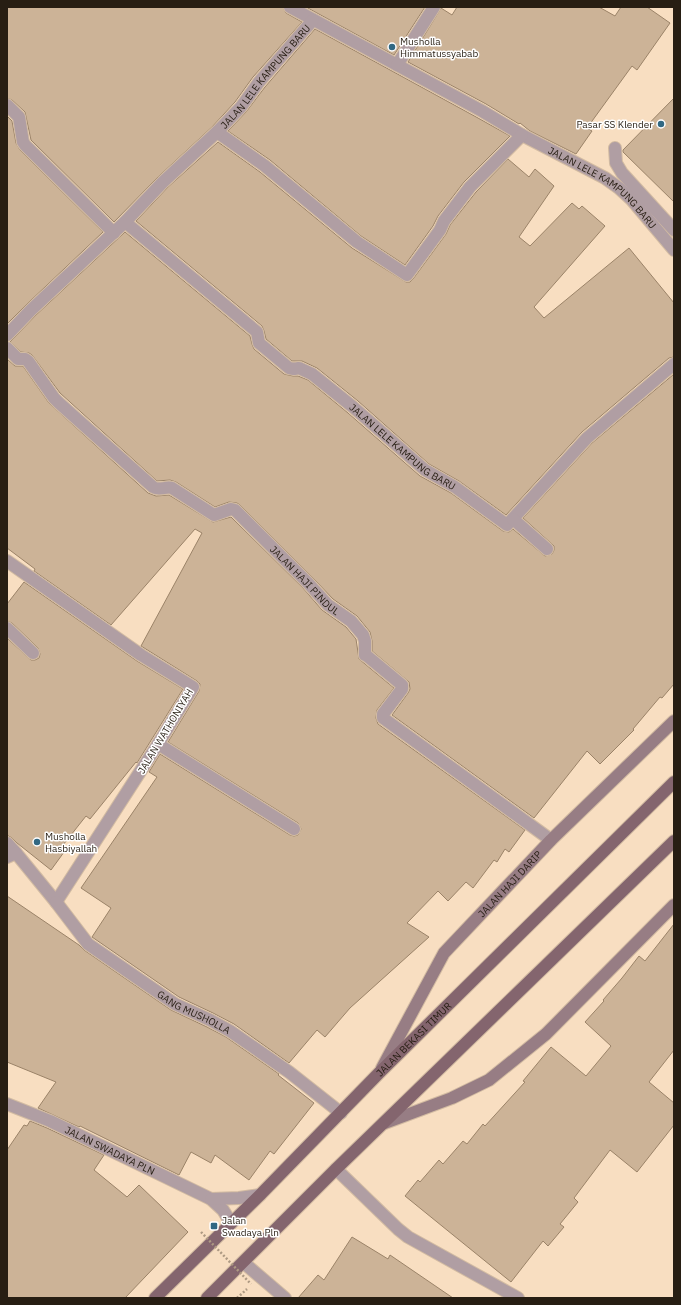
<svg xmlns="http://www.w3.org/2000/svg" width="681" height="1305" viewBox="0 0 681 1305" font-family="'IBM Plex Sans',sans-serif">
<rect width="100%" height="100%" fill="#f8dec1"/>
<!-- building -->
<g fill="#ccb397" stroke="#9b8368">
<polygon points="7,7 283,7 286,13 302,22 253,77 235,102 212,127 158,177 114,222 31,140 25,112 12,100 7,98"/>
<polygon points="306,7 425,7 394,55"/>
<polygon points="457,7 599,7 615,16 621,7 647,7 670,23 637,70 632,66 587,128 592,131 576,154 530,131 520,123 519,124 486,104 408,62 441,8 452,15"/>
<polygon points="315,29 478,118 510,136 464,182 438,216 433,226 405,265 361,236 270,160 228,131 246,112 265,87"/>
<polygon points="674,98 674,202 623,152 623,150"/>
<polygon points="7,116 12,121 16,143 20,150 103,232 26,305 7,324"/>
<polygon points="218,142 260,172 352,248 406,282 410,282 413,279 446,234 450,225 476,192 508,159 529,177 535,169 554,186 519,237 530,246 572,203 579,209 582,206 605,226 534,307 544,318 629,248 674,303 674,357 669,358 582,432 506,515 459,481 429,464 358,401 317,368 302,361 292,361 266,339 264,331 262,326 136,221 168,187"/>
<polygon points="125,232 250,336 252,344 254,349 284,374 293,376 298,376 308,380 348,413 420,476 451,493 503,531 509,532 513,529 545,556 552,554 554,550 554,546 523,518 592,443 674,374 674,684 662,698 660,697 633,729 634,730 600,764 587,751 534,818 392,715 408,693 410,689 409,682 372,651 372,641 370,632 357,616 333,599 313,578 240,505 237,503 229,502 215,507 176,482 170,480 157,481 60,393 32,355 29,353 21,352 10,342 36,315"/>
<polygon points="7,359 15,366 23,366 49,403 148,493 156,496 169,495 213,522 231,517 303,588 322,610 346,627 356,639 359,659 394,688 377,710 376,718 378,724 525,830 509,852 505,849 497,862 494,860 473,888 466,882 448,901 438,891 407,923 429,937 350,1008 325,1037 317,1030 289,1063 234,1024 213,1013 179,997 92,937 111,908 81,888 157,777 149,772 160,754 290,835 294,836 298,835 301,829 298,823 168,742 199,691 200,684 197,681 141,646 202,533 195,529 111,625 34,571 35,569 7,548"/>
<polygon points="24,582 137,661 183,689 137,763 136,762 90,819 86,816 63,845 67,848 51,870 17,843 12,838 7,835 7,638 31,660 35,660 39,658 40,654 38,648 12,623 7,621 7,604"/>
<polygon points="7,896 79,945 84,950 171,1010 207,1027 226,1037 279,1074 278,1075 314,1103 274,1154 270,1151 249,1180 215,1155 211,1163 191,1152 179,1175 80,1126 79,1127 38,1108 56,1082 7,1062"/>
<polygon points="674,924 674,1050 649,1082 674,1103 674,1125 637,1172 610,1150 574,1198 578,1202 560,1224 564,1227 548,1246 543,1241 511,1282 405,1196 418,1180 420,1182 439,1160 443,1164 463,1141 467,1144 483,1124 485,1126 525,1082 523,1081 551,1047 586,1076 611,1046 585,1022 604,1001 603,1000 622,978 639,956 645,961"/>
<polygon points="30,1121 47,1128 104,1155 94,1170 127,1197 139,1185 188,1232 125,1298 7,1298 7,1150 24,1125 27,1126"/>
<polygon points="352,1237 388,1259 390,1255 453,1298 298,1298 318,1275 324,1280"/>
</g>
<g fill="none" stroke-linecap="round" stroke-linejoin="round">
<!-- service casing -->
<g stroke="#d2bba2" stroke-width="14">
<g id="service">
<polyline points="615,148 616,163 622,173 674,230"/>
<polyline points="7,843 16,853"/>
<polyline points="336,1169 398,1229 408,1237 518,1298"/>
</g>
</g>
<!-- minor casing -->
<g stroke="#d2bba2" stroke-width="14">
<g id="minor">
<path id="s1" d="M290,7L482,111L522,135L605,178L619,188L631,199L674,250"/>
<polyline points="397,65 434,7"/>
<polyline points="7,105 19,117 23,142 25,145 114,233"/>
<polyline points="217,132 265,166 357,242 407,275 440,230 444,221 470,187 522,135"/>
<path id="s2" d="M125,222L257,332L259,343L289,368L294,369L299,368L312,374L353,407L425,470L455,487L507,525L587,438L674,364"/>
<path id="s3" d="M7,335L31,310L125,222L163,182L217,132L241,107L259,82L313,20"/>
<path id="s4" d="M7,348L18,359H25L28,361L54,398L59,403L153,487C159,491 166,486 172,488L214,515L231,509L235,510L308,583L328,605L351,621L363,635L365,641V655L367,656L402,685V689L383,714V718L551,840"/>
<polyline points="513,519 547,549"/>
<polyline points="7,561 141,655 193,687 158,744 56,902 16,853 7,857"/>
<polyline points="7,628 33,653"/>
<polyline points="158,744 294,829"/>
<path id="s5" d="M56,902L88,944L175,1004L210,1020L230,1031L289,1072L341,1113"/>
<path id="s6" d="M7,1104L50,1121L211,1199L223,1210L231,1223"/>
<polyline points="211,1199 239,1198 260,1195"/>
<polyline points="244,1263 285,1298"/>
</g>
</g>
<!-- secondary casing -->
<g stroke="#d2bba2" stroke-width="14">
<g id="secondary">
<path id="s7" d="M382,1068L444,953L551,840L674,721"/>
<polyline points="385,1123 452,1098 489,1080 546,1034 674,905"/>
</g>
</g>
<!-- primary casing -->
<g stroke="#d2bba2" stroke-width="14">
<g id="primary">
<path id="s8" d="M155,1298L260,1195L380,1072L674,782"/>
<polyline points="207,1298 336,1169 674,841"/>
</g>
</g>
<!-- path -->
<polyline stroke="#ae9a83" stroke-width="2.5" stroke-dasharray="2 2" stroke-linecap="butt" points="237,1298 247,1289"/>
<!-- service -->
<use href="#service" stroke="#b09ea3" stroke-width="12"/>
<!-- minor -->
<use href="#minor" stroke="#b09ea3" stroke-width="12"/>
<!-- secondary -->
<use href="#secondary" stroke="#977d84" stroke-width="12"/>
<!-- primary -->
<use href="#primary" stroke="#84656e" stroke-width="12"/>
<!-- path-bridge -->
<polyline stroke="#ae9a83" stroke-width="2.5" stroke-dasharray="2 2" stroke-linecap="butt" points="201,1232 251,1284"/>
</g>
<!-- markers -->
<g fill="#316883" stroke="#fff" stroke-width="1.5">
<circle cx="392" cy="47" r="4"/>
<circle cx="661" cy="124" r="4"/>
<circle cx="37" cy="842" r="4"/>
<rect x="210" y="1222" width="8" height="8" rx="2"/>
</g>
<g text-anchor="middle" stroke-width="3" stroke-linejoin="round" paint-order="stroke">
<!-- poi labels -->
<g font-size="10" fill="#271e13" stroke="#fff" text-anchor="start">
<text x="400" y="45">Musholla<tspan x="400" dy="12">Himmatussyabab</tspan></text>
<text x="653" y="128" text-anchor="end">Pasar SS Klender</text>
<text x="45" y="840">Musholla<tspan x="45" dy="12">Hasbiyallah</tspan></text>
<text x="222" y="1224">Jalan<tspan x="222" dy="12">Swadaya Pln</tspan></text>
</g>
<!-- street labels -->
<g font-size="10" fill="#271e13" stroke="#fff">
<text dy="4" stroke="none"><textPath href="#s3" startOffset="366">JALAN LELE KAMPUNG BARU</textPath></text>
<text dy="4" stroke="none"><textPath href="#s1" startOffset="362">JALAN LELE KAMPUNG BARU</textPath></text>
<text dy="4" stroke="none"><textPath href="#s2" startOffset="363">JALAN LELE KAMPUNG BARU</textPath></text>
<text dy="4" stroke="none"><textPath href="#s4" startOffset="395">JALAN HAJI PINDUL</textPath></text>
<text transform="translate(165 731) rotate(-59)" y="4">JALAN WATHONIYAH</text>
<text dy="4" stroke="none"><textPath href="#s7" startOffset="226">JALAN HAJI DARIP</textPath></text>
<text dy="4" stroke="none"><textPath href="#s5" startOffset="179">GANG MUSHOLLA</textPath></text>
<text dy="4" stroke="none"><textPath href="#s8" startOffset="366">JALAN BEKASI TIMUR</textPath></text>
<text dy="4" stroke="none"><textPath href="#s6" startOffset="113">JALAN SWADAYA PLN</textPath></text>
</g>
</g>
<!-- border -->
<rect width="681" height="1305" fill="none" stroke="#271e13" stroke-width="16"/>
</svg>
